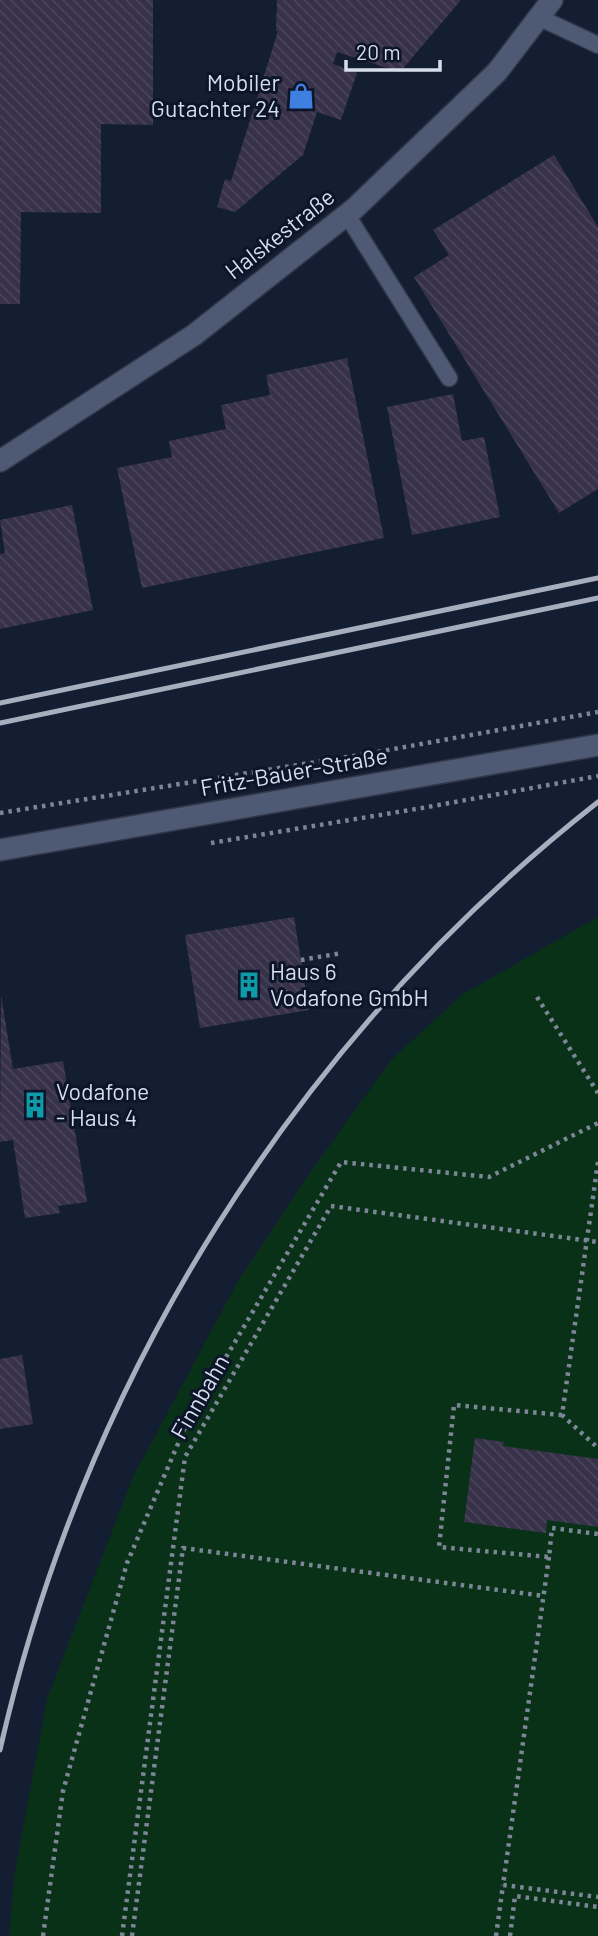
<svg xmlns="http://www.w3.org/2000/svg" width="598" height="1936" viewBox="0 0 598 1936" font-family="Barlow,sans-serif">
<defs>
<pattern id="building-back-hatch" width="6" height="6" patternUnits="userSpaceOnUse" patternTransform="scale(1.75)"><rect width="6" height="6" fill="#373149"/><path d="M-1 5l2 2M0 0l6 6M5-1l2 2" fill="none" stroke="#4a455b"/></pattern>
</defs>
<rect width="100%" height="100%" fill="#141e33"/>
<!-- green -->
<polygon fill="#083117" points="598,917 598,1936 9,1936 14,1878 47,1699 133,1477 238,1281 313,1168 392,1059 463,994"/>
<!-- building -->
<g fill="url(#building-back-hatch)">
<polygon points="0,0 153,0 153,125 101,124 101,213 21,212 20,304 0,304"/>
<polygon points="277,0 461,0 400,72 337,52 333,64 357,73 341,120 317,112 303,155 235,212 217,207 225,179 231,181 278,31 276,31"/>
<polygon points="554,155 598,227 598,489 559,513 414,277 449,255 433,230"/>
<polygon points="347,358 384,538 142,588 117,468 172,457 169,441 226,429 221,405 270,395 266,375"/>
<polygon points="453,394 462,441 484,437 500,517 412,535 387,407"/>
<polygon points="72,505 93,610 0,629 0,554 5,553 0,520"/>
<polygon points="294,917 309,1010 200,1028 185,935"/>
<polygon points="1,995 13,1069 63,1061 87,1202 58,1206 60,1213 25,1218 13,1140 0,1142"/>
<polygon points="22,1355 33,1424 0,1429 0,1359"/>
<polygon points="475,1438 504,1442 503,1446 598,1459 598,1527 547,1520 546,1533 464,1522"/>
</g>
<g fill="none" stroke-linecap="round" stroke-linejoin="round">
<!-- lane casing -->
<g stroke="#313748" stroke-width="19">
<g id="lane">
<polyline points="538,17 598,45"/>
<polyline points="347,215 449,378"/>
</g>
</g>
<!-- street casing -->
<g stroke="#313748" stroke-width="24">
<polyline id="street" points="0,461 194,335 354,209 497,72 552,0"/>
</g>
<!-- secondary casing -->
<g stroke="#313748" stroke-width="24">
<polyline id="secondary" points="0,850 598,745"/>
</g>
<!-- path -->
<g stroke="#7d8697" stroke-width="4.5" stroke-dasharray="3.5 5" stroke-linecap="butt">
<polyline points="0,813 366,754 598,712"/>
<polyline points="211,843 422,808 598,776"/>
<polyline points="301,960 342,953"/>
<polyline points="537,997 598,1093"/>
<polyline points="598,1162 562,1415 598,1448"/>
<polyline points="562,1415 454,1405 439,1547 549,1557 552,1528 598,1534"/>
<polyline points="549,1557 503,1885 598,1897"/>
<polyline points="43,1936 63,1791 127,1563 186,1425 341,1162 489,1177 598,1123"/>
<polyline points="122,1936 185,1457 331,1206 598,1242"/>
<polyline points="132,1936 183,1548 544,1596"/>
<polyline points="496,1936 503,1885"/>
<polyline points="510,1936 515,1896 598,1907"/>
</g>
<!-- lane -->
<use href="#lane" stroke="#4e5a73" stroke-width="16"/>
<!-- street -->
<use href="#street" stroke="#4e5a73" stroke-width="21"/>
<!-- secondary -->
<use href="#secondary" stroke="#4e5a73" stroke-width="21"/>
<!-- rail -->
<g stroke="#a7afbf" stroke-width="5">
<polyline points="0,703 598,578"/>
<polyline points="0,723 598,598"/>
<path d="M0,1750C85,1376 296,1039 598,802"/>
</g>
</g>
<!-- icons -->
<defs>
<g id="shop-bare" transform="scale(2.1)"><path d="M-5-2.5h2.3a2.7 3.5 0 0 1 5.4 0H5L5.5 6h-11ZM-1.5-2.5h3a1.5 2.3 0 0 0-3 0Z" fill="#3f7fe0" stroke="#0c1529" stroke-width="2.5" paint-order="stroke"/></g>
<g id="building-bare" transform="scale(2.1)"><path d="M-4-6H4V6H1V3H-1V6H-4ZM-2.5-4.3h1.7v1.8h-1.7ZM.8-4.3h1.7v1.8H.8ZM-2.5-1h1.7V.8h-1.7ZM.8-1h1.7V.8H.8Z" fill="#0f9aa8" stroke="#0c1529" stroke-width="2.5" paint-order="stroke"/></g>
</defs>
<g fill-rule="evenodd">
<use href="#shop-bare" x="301" y="96"/>
<use href="#building-bare" x="249" y="985"/>
<use href="#building-bare" x="35" y="1105"/>
</g>
<g text-anchor="middle" stroke-width="6" stroke-linejoin="round" paint-order="stroke">
<!-- poi labels -->
<g font-size="23" fill="#d7dfed" stroke="#0c1529" text-anchor="start">
<text x="280" y="91" text-anchor="end">Mobiler<tspan x="280" dy="26">Gutachter 24</tspan></text>
<text x="270" y="980">Haus 6<tspan x="270" dy="26">Vodafone GmbH</tspan></text>
<text x="56" y="1100">Vodafone<tspan x="56" dy="26">- Haus 4</tspan></text>
</g>
<!-- street labels -->
<g font-size="23" fill="#d7dfed" stroke="#0c1529">
<text transform="translate(280 234) rotate(-38)" y="8">Halskestraße</text>
<text transform="translate(294 772) rotate(-10)" y="8">Fritz-Bauer-Straße</text>
<text transform="translate(200 1397) rotate(-60)" y="8">Finnbahn</text>
</g>
</g>
<!-- scale -->
<path d="M346 60v10h94v-10" fill="none" stroke="#d7dfed" stroke-width="3.5"/>
<text x="356" y="60" font-size="21" fill="#d7dfed" stroke="#0c1529" stroke-width="5" paint-order="stroke">20 m</text>
</svg>
